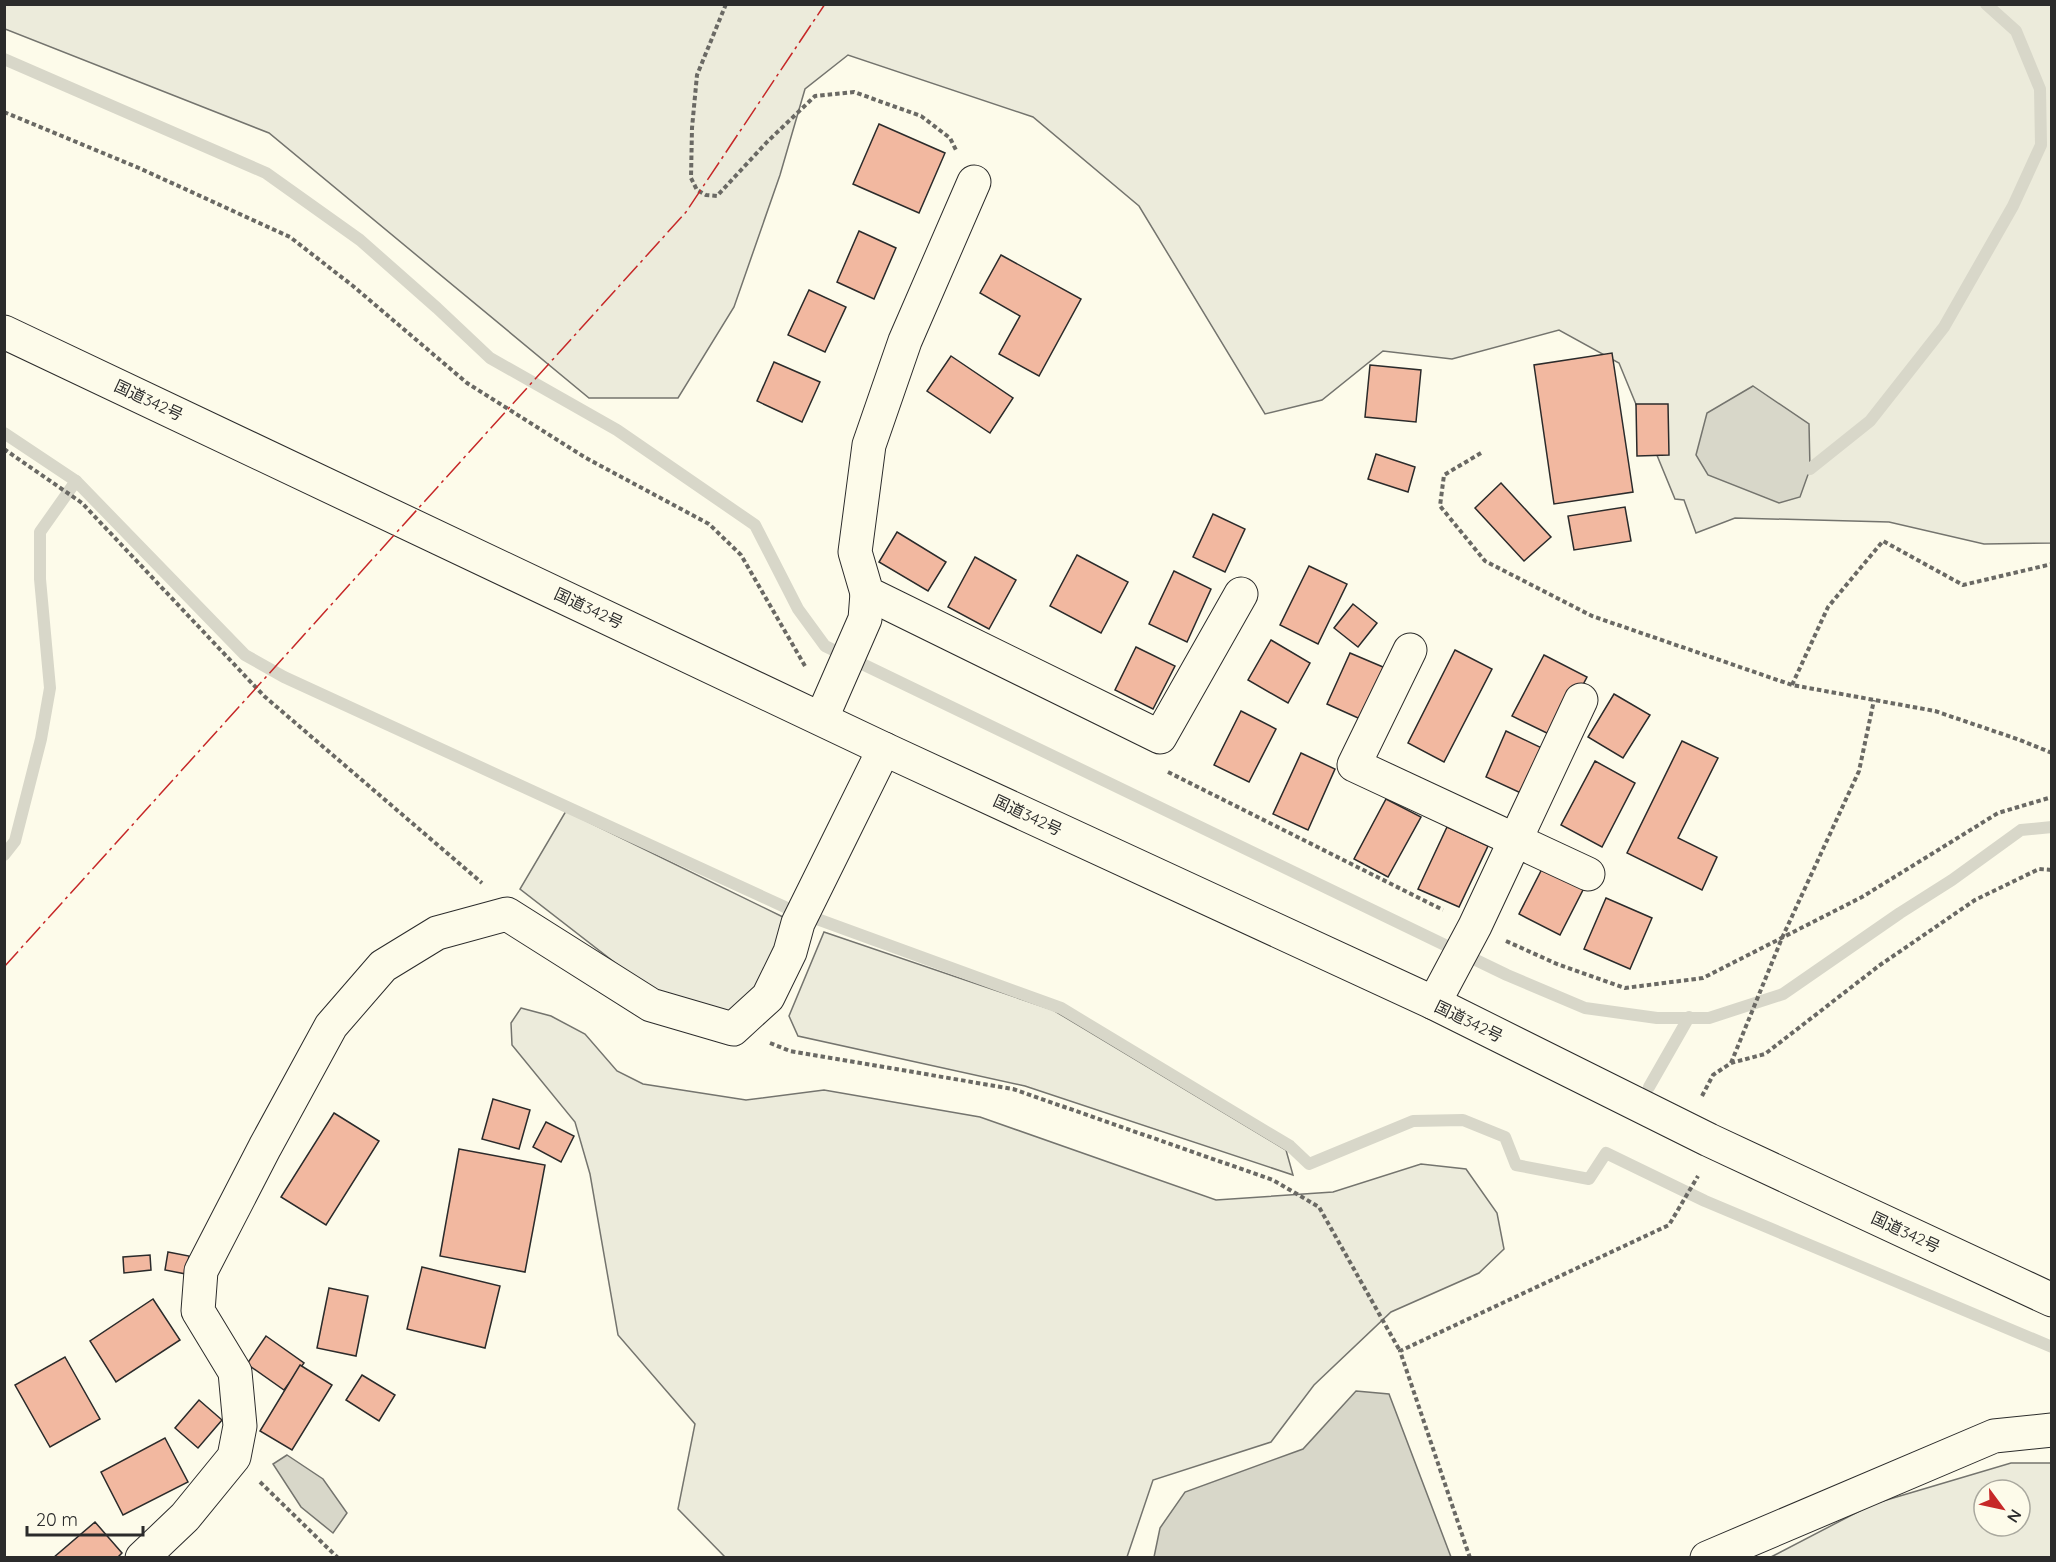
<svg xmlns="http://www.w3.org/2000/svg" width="2056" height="1562" viewBox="0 0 2056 1562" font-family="Quicksand,'Noto Sans JP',sans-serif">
<rect width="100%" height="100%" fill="#fdfbea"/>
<!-- green -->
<g fill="#ecebdb" stroke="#74746e" stroke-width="1.5" fill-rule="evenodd">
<polygon points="4,5 2051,5 2051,543 1984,544 1889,522 1735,518 1696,533 1684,500 1675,499 1619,363 1559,330 1452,359 1383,351 1322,400 1265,414 1139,206 1033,117 848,55 805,89 780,175 734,307 678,398 589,398 269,133 5,29"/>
<polygon points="566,811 783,917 775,964 753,997 728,1012 658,996 520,889"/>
<polygon points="824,932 1053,1010 1286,1150 1293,1175 1025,1086 798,1036 789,1016"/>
<polygon points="521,1008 551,1016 585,1034 617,1071 643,1084 746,1100 824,1090 980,1117 1216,1200 1333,1192 1421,1164 1466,1169 1497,1213 1504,1249 1479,1273 1391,1312 1314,1385 1271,1442 1153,1480 1127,1557 725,1557 678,1509 695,1424 618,1335 590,1174 575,1122 512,1045 511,1023"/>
<path d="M2011,1463H2051V1557L1769,1558L1873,1504ZM1984,1490H2020V1526H1984Z"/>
</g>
<!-- water -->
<g fill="#d8d7c9" stroke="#74746e" stroke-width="1.5">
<polygon points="1753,386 1809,424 1810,469 1800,497 1779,503 1708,475 1696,455 1707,413"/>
<polygon points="1356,1391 1389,1394 1451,1557 1154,1557 1160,1528 1185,1492 1303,1449"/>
<polygon points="287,1455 323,1479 347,1513 333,1533 301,1507 273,1464"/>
</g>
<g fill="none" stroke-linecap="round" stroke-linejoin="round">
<!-- stream -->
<g stroke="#d8d7c9" stroke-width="12">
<polyline points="4,59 266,173 360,240 437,308 490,358 617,430 755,525 798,609 825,646 1507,975 1585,1008 1657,1018 1709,1018 1783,994 1900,913 1952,880 2021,830 2052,827"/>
<polyline points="4,433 76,481 245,655 284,677 787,908 1061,1008 1290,1146 1309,1164 1413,1121 1463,1120 1505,1137 1516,1165 1589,1179 1606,1153 1705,1201 2052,1347"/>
<polyline points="1810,469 1870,421 1944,327 2013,206 2041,145 2040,89 2016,31 1986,4"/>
<polyline points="4,855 15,841 41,739 50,688 40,579 40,532 76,481"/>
<polyline points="1649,1087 1689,1017"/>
</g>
</g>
<!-- building -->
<g fill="#f2b8a0" stroke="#2b2b2b" stroke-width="1.5">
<polygon points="879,124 945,153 919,213 853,184"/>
<polygon points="859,231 896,248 874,299 837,282"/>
<polygon points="1001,255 1081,299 1039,376 999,354 1020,316 980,293"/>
<polygon points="809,290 846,307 825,352 788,335"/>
<polygon points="1612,353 1633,492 1554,504 1534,365"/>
<polygon points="951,356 1013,398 990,433 927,391"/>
<polygon points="774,362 820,382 802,422 757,401"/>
<polygon points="1370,365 1421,370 1416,422 1365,417"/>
<polygon points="1636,404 1668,404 1669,455 1637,456"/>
<polygon points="1376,454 1415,467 1408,492 1368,479"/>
<polygon points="1501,483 1551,537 1524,561 1475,508"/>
<polygon points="1625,507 1631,541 1574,550 1568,516"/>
<polygon points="1213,514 1245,529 1225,572 1193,557"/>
<polygon points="897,532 946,562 928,591 879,562"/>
<polygon points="1077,555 1128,582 1101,633 1050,606"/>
<polygon points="975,557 1016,580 989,629 948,607"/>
<polygon points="1309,566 1347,584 1318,644 1280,625"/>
<polygon points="1174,571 1211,589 1187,642 1149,624"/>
<polygon points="1353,604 1377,623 1358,647 1334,628"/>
<polygon points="1271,640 1310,663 1288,703 1248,680"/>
<polygon points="1136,647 1175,666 1153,709 1115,690"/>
<polygon points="1455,650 1492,669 1444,762 1408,743"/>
<polygon points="1350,653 1390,670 1367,722 1327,704"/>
<polygon points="1544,655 1587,677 1555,737 1512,716"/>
<polygon points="1614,694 1650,715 1623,758 1588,737"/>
<polygon points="1241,711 1276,729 1249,782 1214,765"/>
<polygon points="1506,731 1544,749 1523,794 1486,777"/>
<polygon points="1682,741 1718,758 1678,838 1717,857 1702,890 1627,853"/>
<polygon points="1301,753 1335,769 1308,830 1273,814"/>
<polygon points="1595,761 1635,783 1602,847 1561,825"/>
<polygon points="1386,799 1421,817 1388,877 1354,859"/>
<polygon points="1447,827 1488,846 1459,907 1418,889"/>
<polygon points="1545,863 1586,884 1560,935 1519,914"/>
<polygon points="1606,898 1652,918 1630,969 1584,949"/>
<polygon points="493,1099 530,1110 519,1149 482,1139"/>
<polygon points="334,1113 379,1141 326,1225 281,1197"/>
<polygon points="546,1122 574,1136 561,1162 533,1147"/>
<polygon points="459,1149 545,1165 525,1272 440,1256"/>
<polygon points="168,1252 189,1256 186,1274 165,1270"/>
<polygon points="150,1255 151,1270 124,1273 123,1257"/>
<polygon points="422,1267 500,1286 485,1348 407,1329"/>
<polygon points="329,1288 368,1296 356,1356 317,1348"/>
<polygon points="153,1299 180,1340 116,1382 90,1341"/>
<polygon points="266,1336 304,1363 284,1390 247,1364"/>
<polygon points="65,1357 100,1419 50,1447 15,1385"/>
<polygon points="300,1365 332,1385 292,1450 260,1431"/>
<polygon points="362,1375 395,1395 379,1421 346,1400"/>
<polygon points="199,1400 222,1420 198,1448 175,1428"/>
<polygon points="165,1438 188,1482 123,1515 101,1472"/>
<polygon points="95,1522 122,1553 117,1558 53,1558"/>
</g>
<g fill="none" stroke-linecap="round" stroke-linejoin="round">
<!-- street casing -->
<g stroke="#2b2b2b" stroke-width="35">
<g id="street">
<polyline points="974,182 905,341 869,445 855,552 867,593 1160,737 1241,594"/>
<polyline points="1410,650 1354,765 1588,874"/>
<polyline points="824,719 827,706 865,619 867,593"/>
<polyline points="1434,1003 1475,926 1581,700"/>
<polyline points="142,1558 185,1517 234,1457 240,1426 235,1372 198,1311 201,1271 265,1147 331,1026 383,966 437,933 507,914 651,1005 733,1029 768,997 790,952 798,923 884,749"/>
<polyline points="1707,1558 1994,1436 2052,1430"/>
</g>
</g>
<!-- highway casing -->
<g stroke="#2b2b2b" stroke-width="35">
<polyline id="highway" points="4,332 884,749 1434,1003 1709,1140 2052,1300"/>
</g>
<!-- path -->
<g stroke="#6a6964" stroke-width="4" stroke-dasharray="4.5 3" stroke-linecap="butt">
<polyline points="726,4 697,75 692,128 691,178 697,190 706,195 717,196 767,142 815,96 854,92 921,116 950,138 956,150"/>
<polyline points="4,112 139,168 290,237 353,286 467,383 586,458 709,524 741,555 805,666"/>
<polyline points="4,449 82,503 264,696 482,883"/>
<polyline points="1481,453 1444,475 1440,506 1485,561 1592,616 1792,685 1935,711 2020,740 2052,753"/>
<polyline points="1792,685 1828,607 1883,541 1963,585 2052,564"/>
<polyline points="1168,772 1443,910"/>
<polyline points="1506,941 1557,964 1625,988 1703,978 1862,897 1998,813 2052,797"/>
<polyline points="770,1043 790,1051 1013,1089 1273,1180 1319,1207 1400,1351"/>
<polyline points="1731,1063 1782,938 1859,771 1874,700"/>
<polyline points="1702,1096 1713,1075 1731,1063 1765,1054 1880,965 1975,900 2039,869 2052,870"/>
<polyline points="260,1482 338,1558"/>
<polyline points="1470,1558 1400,1351 1669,1225 1698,1176"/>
</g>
<!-- street -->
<use href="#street" stroke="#fdfbea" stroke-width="33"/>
<!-- highway -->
<use href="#highway" stroke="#fdfbea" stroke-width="33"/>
<!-- power -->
<polyline stroke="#c62828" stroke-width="1.5" stroke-dasharray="21 4.5 3 4.5" stroke-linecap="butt" points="4,967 686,212 825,4"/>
</g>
<g text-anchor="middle" stroke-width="4.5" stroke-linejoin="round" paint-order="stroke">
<!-- street labels -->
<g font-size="16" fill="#2b2b2b" stroke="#fdfbea">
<text transform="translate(149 400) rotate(25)" y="6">国道342号</text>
<text transform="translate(589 608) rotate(25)" y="6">国道342号</text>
<text transform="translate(1028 815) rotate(25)" y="6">国道342号</text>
<text transform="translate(1469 1021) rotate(26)" y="6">国道342号</text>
<text transform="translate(1906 1232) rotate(25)" y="6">国道342号</text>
</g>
</g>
<!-- border -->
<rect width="2056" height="1562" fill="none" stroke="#2b2b2b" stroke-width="12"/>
<!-- north arrow -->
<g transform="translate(2002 1508) rotate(123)"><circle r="28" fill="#fdfbea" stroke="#a9a89e" stroke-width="1.5"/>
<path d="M0-4.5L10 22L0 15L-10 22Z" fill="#c62828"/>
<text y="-9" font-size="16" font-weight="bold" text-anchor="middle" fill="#2b2b2b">N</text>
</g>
<!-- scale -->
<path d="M27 1526v9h116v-9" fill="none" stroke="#2b2b2b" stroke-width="3"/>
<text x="36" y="1526" font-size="18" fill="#2b2b2b" stroke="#fdfbea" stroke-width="4.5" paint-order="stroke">20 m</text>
</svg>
